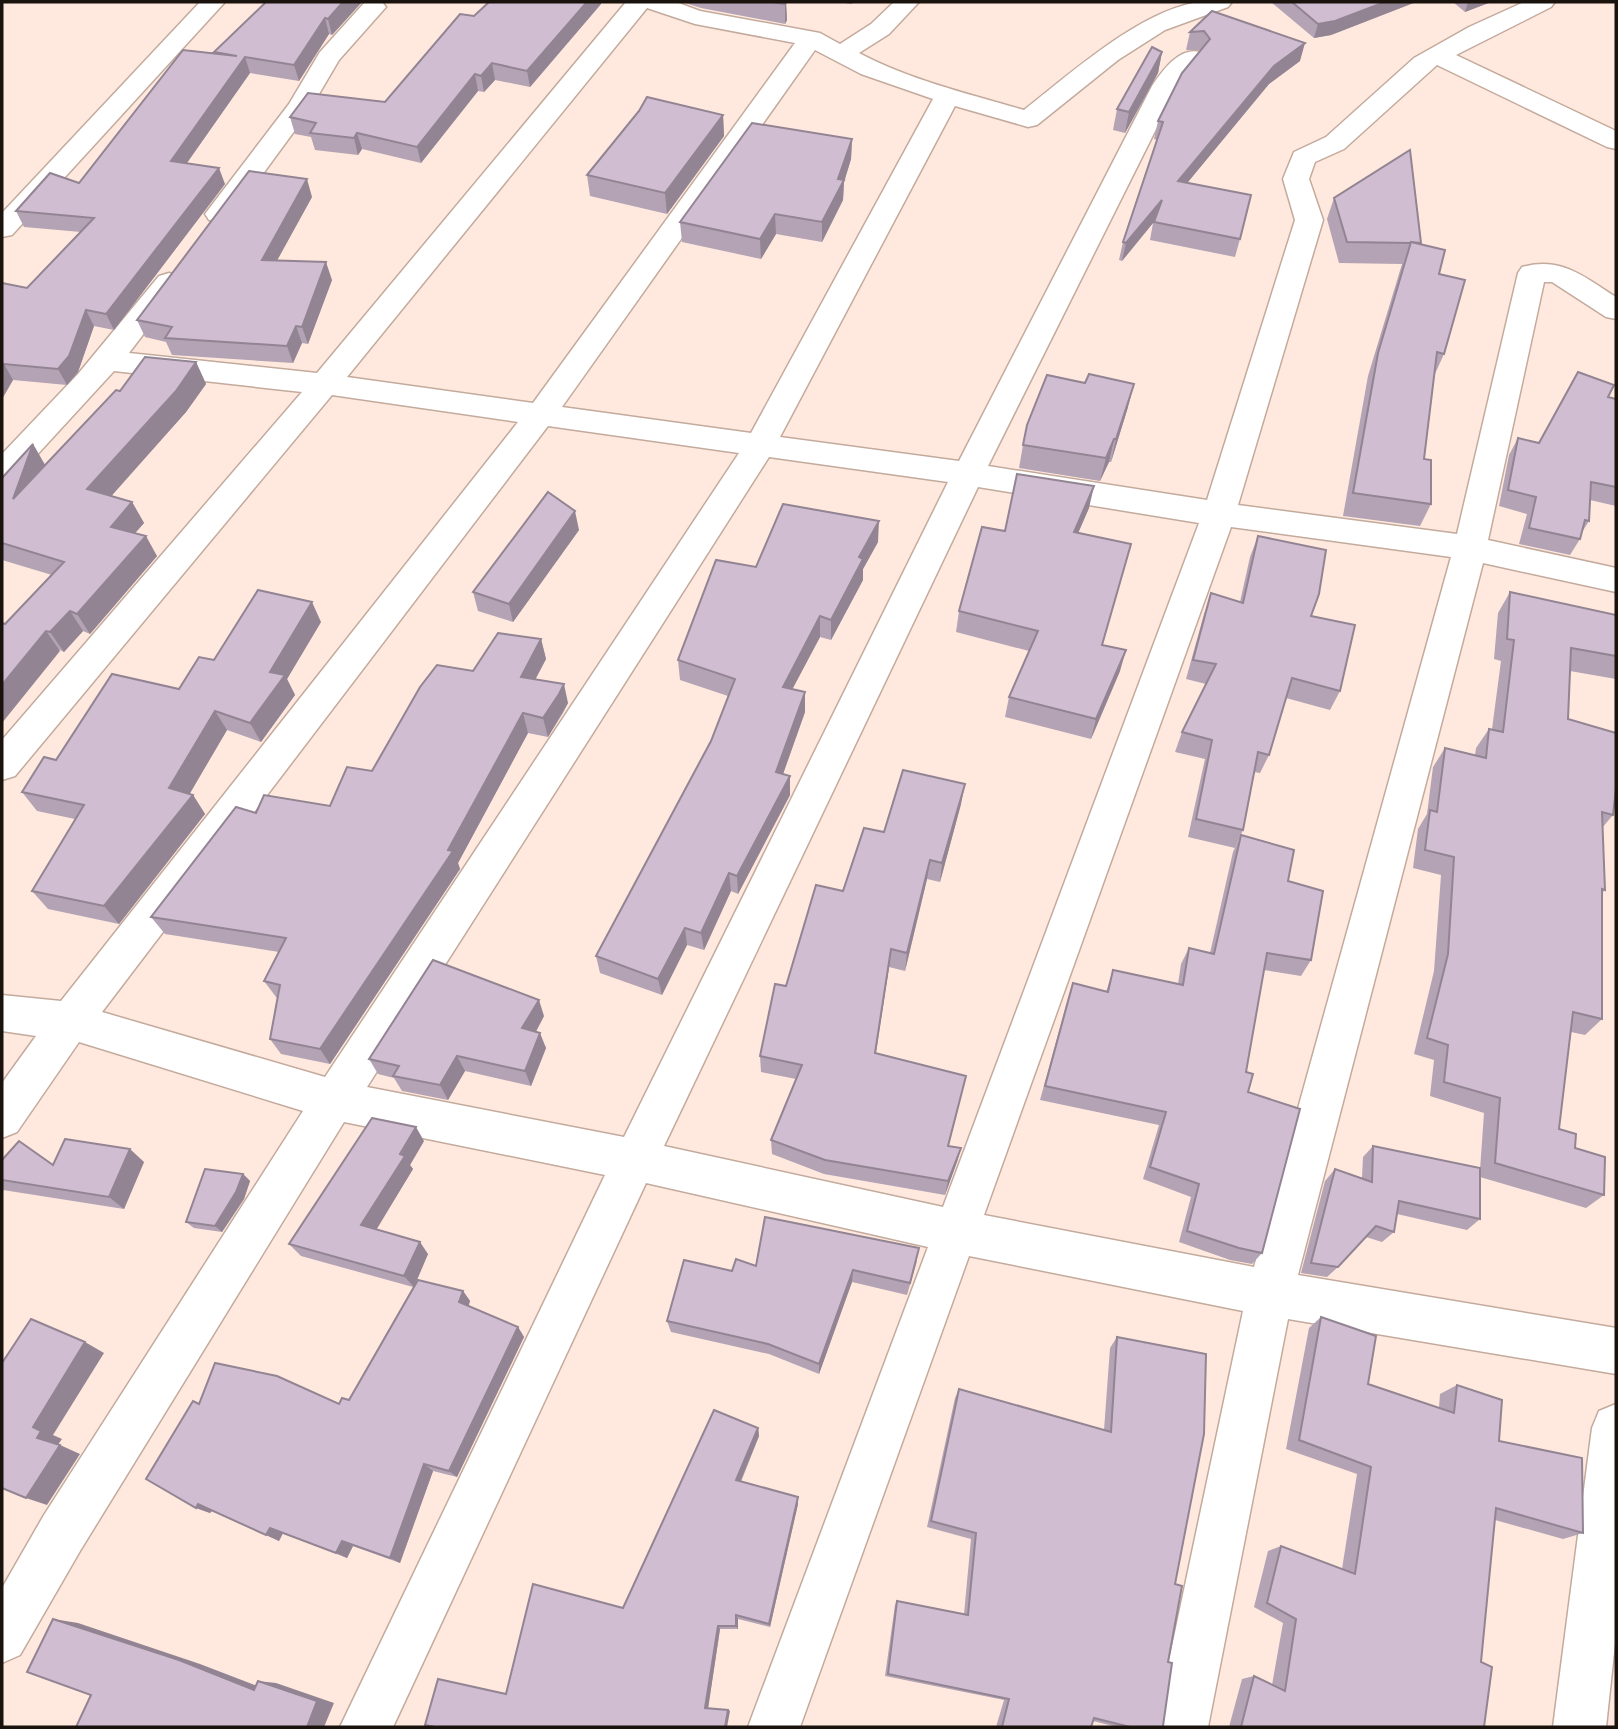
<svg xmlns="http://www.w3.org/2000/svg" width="1618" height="1729" viewBox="0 0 1618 1729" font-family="'Noto Sans',sans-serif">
<rect width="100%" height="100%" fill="#ffe9de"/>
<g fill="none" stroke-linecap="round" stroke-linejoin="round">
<!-- street casing -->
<g stroke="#c3aa9c" stroke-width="3">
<g id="street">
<polygon points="200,2 225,2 12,235 2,237 2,213"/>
<polygon points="365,2 382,2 386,7 339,60 309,111 229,220 219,222 209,220 205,214 289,104 320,52"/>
<path d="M626,2H676L700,11L820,33L840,44L871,24L894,2H919L889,34L859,53C910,80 969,94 1024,110C1070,74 1141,10 1199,2C1209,0 1221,2 1232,2L1228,7L1165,30L1118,60L1037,125L1028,127L955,106L780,437L959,461L1152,86C1163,70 1179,47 1200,52L1203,57L1176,89L988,466L1207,500L1295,220L1283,179L1294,152L1326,137L1414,58L1469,27L1524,2H1555L1551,7L1456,55L1616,131V149L1607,147L1437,65L1344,149L1315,162L1309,179L1323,220L1238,505L1457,534L1518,273L1522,267C1562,256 1584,277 1616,297V319L1606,317L1552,282H1544L1488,540L1616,568V592L1483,563L1298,1275L1616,1328V1374L1288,1319L1208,1727H1155L1243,1311L969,1256L800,1727H748L928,1247L646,1183L393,1727H340L605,1175L344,1122L80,1551L20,1655L2,1663V1588L44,1515L303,1111L79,1042L17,1132L2,1138V1083L36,1036L2,1031V995L61,1001L518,422L332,395L15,776L2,780V740L302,392L114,371L13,481L2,484V454L78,374L159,276L169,273L179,276L183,282L129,353L317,373ZM647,8L695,24L795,43L533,403L347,377ZM815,50L861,74L933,99L751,433L562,407ZM548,426L739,453L325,1077L102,1012ZM769,457L948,482L624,1137L367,1087ZM978,487L1199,523L943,1207L664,1146ZM1231,527L1451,557L1254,1267L984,1215Z"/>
<polygon points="1616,1404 1616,1634 1606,1727 1553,1727 1592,1428 1599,1411"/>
</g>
</g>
<!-- street -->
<use href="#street" fill="#fff" fill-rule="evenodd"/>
</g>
<!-- wall -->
<g fill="#b3a3b4">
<polygon points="266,2 362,2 332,35 329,34 299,81 250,73 187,163 225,184 114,330 94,326 78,372 67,385 13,380 2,399 2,283 27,288 81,232 24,227 16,211 79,183 214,53 214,52"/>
<polygon points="682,2 786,2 787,20 785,24 701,8"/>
<polygon points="836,2 853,2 852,4"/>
<polygon points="1271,2 1416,2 1331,35 1314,38"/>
<polygon points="1453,2 1491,2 1465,12"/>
<polygon points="601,4 530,87 495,80 484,92 478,91 421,163 362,149 358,155 315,150 311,137 295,134 290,117 385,102 474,16"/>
<polygon points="1212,11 1300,61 1269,84 1187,183 1240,239 1235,257 1150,240 1153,223 1122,261 1119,260 1123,242 1157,140 1154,139 1158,121 1201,50 1186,50 1190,32"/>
<polygon points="1162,52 1158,73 1125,133 1113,130 1117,109"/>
<polygon points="723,115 724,136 667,214 590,196 587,175"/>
<polygon points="852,139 851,159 844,182 843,200 822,242 776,234 761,259 682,242 680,222"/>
<polygon points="312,197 277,260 332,280 308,344 302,343 293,363 172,355 166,342 145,337 137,320"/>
<polygon points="1334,198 1421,244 1439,274 1444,354 1434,376 1424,459 1431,504 1420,526 1343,516 1368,376 1402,264 1339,263 1327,219"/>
<polygon points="196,362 206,384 186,412 111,496 132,502 144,523 135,533 157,556 90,634 83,631 64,652 5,624 52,575 2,560 2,478 33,444 45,465 120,391"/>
<polygon points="1608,397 1616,399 1616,506 1590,500 1589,521 1582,532 1580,539 1570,555 1519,544 1527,514 1499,506 1509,455 1518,438 1539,443"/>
<polygon points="1128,407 1111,462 1109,462 1100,481 1019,468 1023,445"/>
<polygon points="1089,508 1078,533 1102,646 1120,671 1091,739 1005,717 1009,697 1029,651 956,632 959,611 1005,531"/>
<polygon points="579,530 513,622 478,611 473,592"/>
<polygon points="1258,536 1311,616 1340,691 1330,710 1286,698 1269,755 1260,773 1254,772 1243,830 1235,848 1188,837 1205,759 1175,752 1182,732 1206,684 1186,679 1204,614 1211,593 1240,602 1250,557"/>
<polygon points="878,542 863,569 863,580 831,640 820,637 792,689 805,692 805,712 783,774 790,776 790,795 738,894 731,891 704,950 687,945 662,995 600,973 596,956 711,741 728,696 680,680 678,660 756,567"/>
<polygon points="1510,592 1616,615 1616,679 1570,671 1568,719 1613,815 1602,828 1605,890 1602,893 1602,1019 1585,1035 1571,1032 1559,1129 1575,1148 1604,1195 1586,1208 1480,1177 1480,1219 1467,1230 1397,1214 1394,1232 1382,1242 1366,1237 1338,1267 1327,1277 1301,1273 1325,1181 1335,1169 1362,1178 1363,1157 1373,1146 1480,1170 1484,1113 1430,1096 1434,1060 1414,1054 1434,971 1441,875 1413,868 1418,829 1427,814 1433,767 1445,748 1475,755 1476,748 1489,729 1492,729 1501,661 1494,659 1498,613"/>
<polygon points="321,622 287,679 295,695 261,742 227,730 189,794 193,795 205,814 119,924 48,909 32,891 75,819 37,811 22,792 179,689 214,660"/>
<polygon points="541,639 546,659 535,680 568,703 563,713 548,737 528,733 458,863 460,869 330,1064 281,1054 270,1039 277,998 276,997 264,981 279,952 165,934 151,917 256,813 330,806 372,771 473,671"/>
<polygon points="961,804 940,882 927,879 905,971 889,967 876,1053 949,1146 961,1148 957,1162 945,1195 824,1174 772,1154 771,1140 796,1079 761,1072 760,1056 786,986 843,891 884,832"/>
<polygon points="1241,835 1288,881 1311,960 1301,976 1264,970 1246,1072 1262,1253 1252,1264 1230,1260 1179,1242 1191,1197 1143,1179 1159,1125 1040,1100 1068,998 1073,983 1106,992 1113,970 1178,984 1181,964 1189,948 1210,953 1233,852"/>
<polygon points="544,1016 536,1032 546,1048 531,1086 465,1071 448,1100 402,1091 394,1078 378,1074 369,1059"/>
<polygon points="424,1141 410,1165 413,1169 376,1229 428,1254 415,1284 463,1291 470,1301 468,1306 518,1327 524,1337 457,1477 433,1471 400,1563 353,1546 347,1558 283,1533 279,1541 212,1510 210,1513 196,1508 199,1404 339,1404 349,1400 413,1287 301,1256 289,1244"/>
<polygon points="2,1160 53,1165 144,1162 124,1209 3,1190"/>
<polygon points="243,1174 250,1181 244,1199 222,1232 194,1228 186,1222"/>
<polygon points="917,1261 907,1295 852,1282 819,1374 769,1354 671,1332 667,1321 732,1271 756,1266"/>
<polygon points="1321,1317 1368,1384 1439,1408 1440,1394 1457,1385 1499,1441 1583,1533 1563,1539 1495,1520 1481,1662 1484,1727 1229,1727 1242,1679 1254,1676 1272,1685 1283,1623 1254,1607 1268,1551 1281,1546 1342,1569 1357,1474 1286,1449 1309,1328"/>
<polygon points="1117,1337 1175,1584 1163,1726 1164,1727 1117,1727 1093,1721 1091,1727 996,1727 1004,1700 885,1676 895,1605 897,1601 964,1614 971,1539 927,1527 955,1398 959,1389 1104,1430 1110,1348"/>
<polygon points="758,1428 759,1436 741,1482 798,1504 770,1627 738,1619 738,1629 720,1629 708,1708 728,1710 730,1711 506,1694 623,1608"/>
</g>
<!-- shaded-wall -->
<g fill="#928492">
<polygon points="343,2 362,2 332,35 328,19"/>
<polygon points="587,2 601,2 601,4 530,87 527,71"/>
<polygon points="786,2 787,20 785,24 785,4"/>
<polygon points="1385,2 1416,2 1331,35 1314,38 1318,24"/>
<polygon points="1468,2 1491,2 1465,12"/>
<polygon points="325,18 329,34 299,81 294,65"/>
<polygon points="1305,43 1300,61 1269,84 1174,199 1178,181 1274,66"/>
<polygon points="1162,52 1158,73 1125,133 1129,112"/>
<polygon points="245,57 250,73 177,177 171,161"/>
<polygon points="492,63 495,80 484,92 481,76"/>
<polygon points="475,74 478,91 421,163 417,147"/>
<polygon points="723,115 724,136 667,214 665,193"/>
<polygon points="357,133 362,149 358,155 354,138"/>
<polygon points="852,139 851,159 844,182 843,200 822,242 822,222"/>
<polygon points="219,168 225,184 114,330 106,314"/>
<polygon points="307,179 312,197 268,277 262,260"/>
<polygon points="1162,200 1153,223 1122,261 1126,243"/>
<polygon points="775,214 776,234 761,259 760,239"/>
<polygon points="326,262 332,280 308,344 302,327"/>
<polygon points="86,310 94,326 78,372 67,385 58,369"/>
<polygon points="296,326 302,343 293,363 287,346"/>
<polygon points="196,362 206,384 186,412 99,510 87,489"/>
<polygon points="4,364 13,380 2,399 2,368"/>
<polygon points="1134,384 1128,407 1111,462 1116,439"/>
<polygon points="1114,439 1109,462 1100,481 1106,458"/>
<polygon points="33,444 45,465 13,499"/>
<polygon points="1094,486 1089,508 1069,554 1074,532"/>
<polygon points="132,502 144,523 122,548 111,527"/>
<polygon points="575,511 579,530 513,622 509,604"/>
<polygon points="879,521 878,542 863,569 863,580 831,640 831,620 859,557"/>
<polygon points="146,536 157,556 90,634 77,614"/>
<polygon points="312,602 321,622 287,679 295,695 261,742 250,723 270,672"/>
<polygon points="70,611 83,631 64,652 50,632"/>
<polygon points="820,616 820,637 783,707 783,687"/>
<polygon points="46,631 60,651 2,723 2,685"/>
<polygon points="541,639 546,659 526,697 521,677"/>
<polygon points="1126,650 1120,671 1091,739 1096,719"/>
<polygon points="564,684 568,703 548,737 543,718"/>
<polygon points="805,692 805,712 777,791 776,772"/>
<polygon points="215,711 227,730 182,807 169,788"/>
<polygon points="523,713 528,733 458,863 460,869 330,1064 320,1049 448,850"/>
<polygon points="790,776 790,795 738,894 737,876"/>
<polygon points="965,784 961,804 940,882 942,863"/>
<polygon points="193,795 205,814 119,924 104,906"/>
<polygon points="930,860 927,879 905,971 907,953"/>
<polygon points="729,873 731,891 704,950 701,933"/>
<polygon points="685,928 687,945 662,995 658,979"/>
<polygon points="891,949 889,967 873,1069 875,1053"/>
<polygon points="539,1000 544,1016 529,1044 522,1028"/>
<polygon points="540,1033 546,1048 531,1086 525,1071"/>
<polygon points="457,1056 465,1071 448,1100 440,1085"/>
<polygon points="416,1127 424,1141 410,1165 413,1169 372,1237 361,1225"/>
<polygon points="961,1148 957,1162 945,1195 948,1181"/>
<polygon points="130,1149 144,1162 124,1209 109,1197"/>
<polygon points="243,1174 250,1181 244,1199 222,1232 215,1226"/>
<polygon points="420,1242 428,1254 414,1287 404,1276"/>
<polygon points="853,1270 852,1282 819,1374 819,1364"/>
<polygon points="463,1291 470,1301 467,1312 459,1302"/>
<polygon points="518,1327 524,1337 457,1477 449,1471"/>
<polygon points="85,1342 104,1353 53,1435 62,1439 57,1446 37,1438 33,1427"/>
<polygon points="758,1428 759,1436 738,1487 736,1480"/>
<polygon points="60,1445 80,1454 47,1505 26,1498"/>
<polygon points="424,1464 433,1471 400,1563 390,1558"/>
<polygon points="798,1497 798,1504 770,1627 769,1624"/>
<polygon points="198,1504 213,1510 210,1513 196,1508"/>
<polygon points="270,1528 283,1533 279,1541 266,1535"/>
<polygon points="342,1541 353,1546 347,1558 336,1553"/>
<polygon points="736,1615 738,1619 738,1629 736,1626"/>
<polygon points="53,1619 78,1623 200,1664 273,1692 254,1690"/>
<polygon points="718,1626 720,1629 708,1709 705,1708"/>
<polygon points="258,1681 276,1683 334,1703 324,1727 307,1727"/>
<polygon points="728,1710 730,1711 727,1727 725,1727"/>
</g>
<!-- building -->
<g fill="#d0bdd1" stroke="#928492" stroke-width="2">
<polygon points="266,2 343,2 328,19 325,18 294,65 245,57 171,161 219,168 106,314 86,310 69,356 58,369 4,364 2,368 2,283 27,288 94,218 16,211 50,173 79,183 183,50 237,56 214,52"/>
<polygon points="489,2 587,2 527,71 492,63 481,76 475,74 417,147 357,133 354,138 310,133 316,123 290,117 308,93 385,102 460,14 474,16"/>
<polygon points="771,2 786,2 785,4"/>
<polygon points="1292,2 1385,2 1335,21 1318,24"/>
<polygon points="1212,11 1305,43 1274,66 1178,181 1251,195 1240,239 1154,222 1162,200 1126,243 1123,242 1163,122 1158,121 1182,73 1210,39 1204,31 1190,32"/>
<polygon points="1152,47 1162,52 1129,112 1117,109"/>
<polygon points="647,97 723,115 665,193 587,175 639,111"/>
<polygon points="752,123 852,139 838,179 844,180 822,222 775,214 760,239 680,222"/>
<polygon points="1410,150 1421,243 1411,242 1411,243 1347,242 1334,198"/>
<polygon points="249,171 307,179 262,260 326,262 302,327 296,326 287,346 165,338 172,327 137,320"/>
<polygon points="1411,242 1445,250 1439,274 1465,280 1444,354 1437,352 1424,459 1431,460 1431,504 1353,493 1378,353"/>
<polygon points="145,357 196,362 176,391 87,489 132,502 111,527 146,536 77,614 70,611 50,632 46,631 2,685 2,623 5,624 64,562 2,543 2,478 33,444 13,499 116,390 120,391"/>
<polygon points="1578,372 1614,385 1608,397 1616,399 1616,487 1591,482 1589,521 1585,520 1580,539 1529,528 1536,497 1508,490 1518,438 1539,443"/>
<polygon points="1089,374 1134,384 1116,439 1114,439 1106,458 1023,445 1027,425 1047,375 1085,383"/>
<polygon points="1017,474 1094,486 1074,532 1131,544 1102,645 1126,650 1096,719 1009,697 1038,631 959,611 982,527 1005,531"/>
<polygon points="548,492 575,511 509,604 473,592"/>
<polygon points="783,504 879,521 859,557 863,559 831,620 820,616 783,687 805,692 776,772 790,776 737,876 729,873 701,933 685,928 658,979 596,956 711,741 735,679 678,660 716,560 756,567"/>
<polygon points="1258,536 1326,550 1319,594 1311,616 1355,625 1340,691 1292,678 1269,755 1258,752 1243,830 1196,819 1212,740 1182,732 1216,664 1193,660 1211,593 1243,603"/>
<polygon points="258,590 312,602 270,672 285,675 250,723 215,711 169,788 193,795 104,906 32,891 84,805 22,792 44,757 56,760 112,674 179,689 199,657 214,660"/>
<polygon points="1510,592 1616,615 1616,656 1571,648 1568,719 1616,733 1616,788 1613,815 1602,812 1605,890 1602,889 1602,1019 1573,1012 1559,1129 1576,1134 1575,1148 1605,1157 1604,1195 1495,1163 1500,1098 1444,1082 1448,1045 1427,1038 1448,954 1454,857 1425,850 1430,810 1437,812 1445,748 1486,758 1489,729 1503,732 1514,640 1507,639"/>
<polygon points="498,633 541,639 521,677 564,684 559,694 543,718 523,713 448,850 453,851 320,1049 270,1039 280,985 264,981 286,938 151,917 236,807 256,813 264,795 330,806 347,767 372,771 420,687 437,665 473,671"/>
<polygon points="903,770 965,784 942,863 930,860 907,953 891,949 875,1053 966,1076 948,1146 961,1148 948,1181 825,1160 771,1140 802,1065 760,1056 775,984 786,986 816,885 843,891 864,828 884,832"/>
<polygon points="1241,835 1294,850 1288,881 1323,891 1311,960 1267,953 1246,1072 1253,1074 1248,1092 1300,1109 1262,1253 1239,1248 1187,1231 1199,1184 1150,1167 1166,1112 1045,1086 1073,983 1108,992 1113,970 1183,985 1189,948 1214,954"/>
<polygon points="433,960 539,1000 522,1028 540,1033 525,1071 457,1056 440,1085 393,1076 399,1066 369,1059"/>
<polygon points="372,1118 416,1127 400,1154 405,1156 361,1225 420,1242 404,1276 289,1244"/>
<polygon points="65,1139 130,1149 109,1197 2,1180 2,1160 19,1141 53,1165"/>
<polygon points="1373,1146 1480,1168 1480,1219 1399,1201 1394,1232 1376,1226 1338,1267 1311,1263 1335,1169 1372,1182"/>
<polygon points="205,1169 243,1174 236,1192 215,1226 186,1222"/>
<polygon points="765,1217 919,1248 910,1283 853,1270 819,1364 768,1344 667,1321 684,1260 732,1271 736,1259 756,1266"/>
<polygon points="418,1280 463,1291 459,1302 518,1327 449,1471 424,1464 390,1558 342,1541 336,1553 270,1528 266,1535 198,1504 196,1508 146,1479 193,1401 199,1404 215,1363 277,1376 339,1404 342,1398 349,1400"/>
<polygon points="1321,1317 1376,1336 1368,1384 1454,1413 1457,1385 1502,1400 1499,1441 1582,1458 1583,1533 1496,1508 1481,1662 1492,1667 1484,1727 1241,1727 1254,1676 1285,1691 1296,1619 1267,1603 1281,1546 1355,1574 1371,1467 1299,1440"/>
<polygon points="31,1319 85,1342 33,1427 41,1431 37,1438 60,1445 26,1498 2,1488 2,1363"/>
<polygon points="1117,1337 1206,1354 1204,1434 1175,1584 1182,1586 1168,1662 1172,1663 1163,1726 1164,1727 1130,1727 1094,1718 1091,1727 1002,1727 1009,1699 888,1674 897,1601 968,1615 976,1533 931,1521 959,1389 1111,1432"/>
<polygon points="714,1410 758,1428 736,1480 798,1497 769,1624 736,1615 736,1626 718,1626 705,1708 728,1710 725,1727 435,1727 425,1725 438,1679 506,1694 533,1584 623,1608"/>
<polygon points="53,1619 179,1660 254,1690 258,1681 317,1701 307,1727 76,1727 91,1695 27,1672"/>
</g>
<!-- border -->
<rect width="1618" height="1729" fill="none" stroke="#1a120d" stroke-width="7"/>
</svg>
